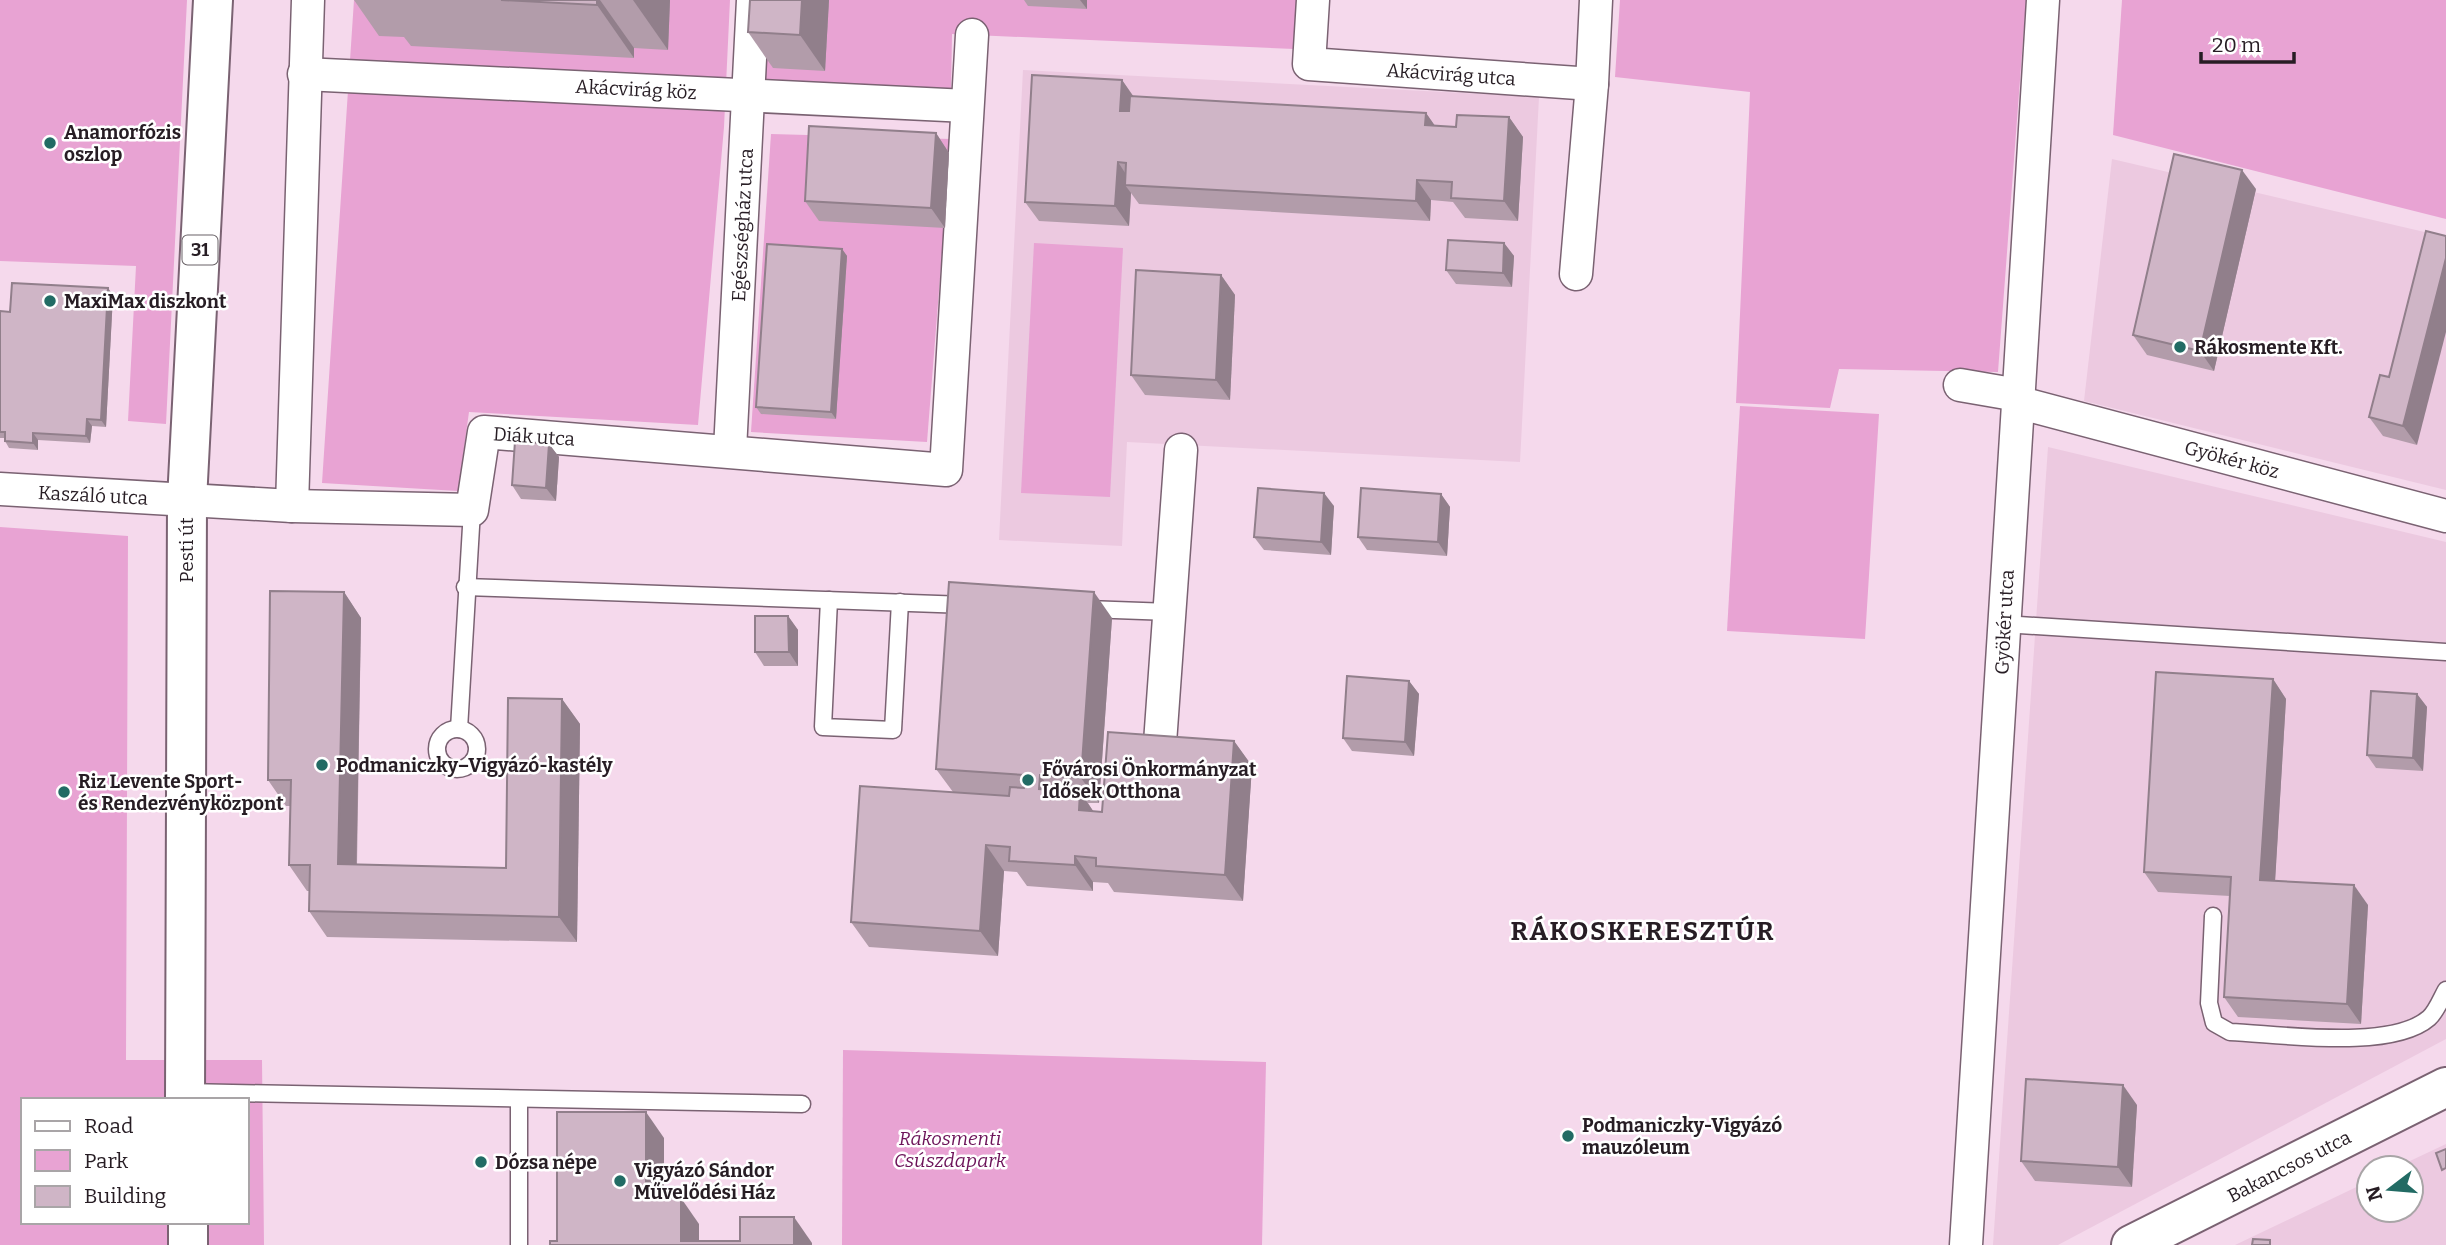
<svg xmlns="http://www.w3.org/2000/svg" width="2446" height="1245" viewBox="0 0 2446 1245" font-family="Bitter,serif">
<rect width="100%" height="100%" fill="#f5d9ec"/>
<!-- built -->
<g fill="#ecc9e0">
<polygon points="1023,70 1539,97 1520,462 1127,442 1122,546 999,540"/>
<polygon points="2112,159 2446,237 2446,490 2084,401"/>
<polygon points="2048,447 2446,542 2446,1039 2058,1245 1993,1245"/>
<polygon points="2446,1144 2446,1245 2235,1245 2369,1181 2369,1210 2411,1210 2411,1168 2395,1168"/>
</g>
<!-- green -->
<g fill="#e8a3d3" fill-rule="evenodd">
<polygon points="0,0 187,0 166,424 128,421 136,266 0,261"/>
<polygon points="354,0 730,0 724,127 698,425 469,412 458,491 322,483"/>
<polygon points="768,0 1297,0 1294,49 952,34 951,92 764,79"/>
<polygon points="1620,0 2026,0 1998,372 1839,369 1830,408 1736,403 1750,92 1615,77"/>
<polygon points="2122,0 2446,0 2446,219 2113,135"/>
<polygon points="771,134 951,139 927,442 751,432"/>
<polygon points="1034,243 1123,248 1110,497 1021,493"/>
<polygon points="1740,406 1879,414 1865,639 1727,631"/>
<path d="M0,527L128,536L126,1060H262L264,1245H0ZM23,1100H247V1222H23Z"/>
<polygon points="843,1050 1266,1062 1262,1245 842,1245"/>
</g>
<g fill="none" stroke-linecap="round" stroke-linejoin="round">
<!-- lane casing -->
<g stroke="#7a6272" stroke-width="19">
<g id="lane">
<polyline points="465,587 966,605"/>
<polyline points="829,600 823,727 893,730 900,602"/>
<polyline points="1087,609 1170,612"/>
<polyline points="2004,624 2446,652"/>
<polyline points="459,729 472,510"/>
<circle cx="457" cy="749" r="20"/>
<path d="M2213,916L2209,1003L2214,1023L2230,1032C2280,1034 2391,1051 2429,1018C2436,1012 2441,999 2446,990"/>
<polyline points="185,1092 802,1104"/>
<polyline points="519,1099 519,1245"/>
</g>
</g>
<!-- street casing -->
<g stroke="#7a6272" stroke-width="35">
<g id="street">
<polyline points="1313,0 1309,64 1592,84"/>
<polyline points="304,74 967,106"/>
<polyline points="1576,274 1592,84 1596,0"/>
<polyline points="1960,385 2018,395"/>
<polyline points="2017,402 2446,516"/>
<polyline points="730,450 753,0"/>
<polyline points="0,489 292,506 472,510 484,432 946,470 972,35"/>
<polyline points="292,506 308,0"/>
<polyline points="1160,743 1181,450"/>
<polyline points="1966,1245 2043,0"/>
</g>
</g>
<!-- secondary casing -->
<g stroke="#7a6272" stroke-width="42">
<polyline id="secondary" points="2131,1245 2446,1087"/>
</g>
<!-- primary casing -->
<g stroke="#7a6272" stroke-width="42">
<g id="primary">
<polyline points="185,1100 187,500 213,0"/>
<polyline points="188,1222 188,1245"/>
</g>
</g>
<!-- lane -->
<use href="#lane" stroke="#fff" stroke-width="16"/>
<!-- street -->
<use href="#street" stroke="#fff" stroke-width="32"/>
<!-- secondary -->
<use href="#secondary" stroke="#fff" stroke-width="38"/>
<!-- primary -->
<use href="#primary" stroke="#fff" stroke-width="38"/>
</g>
<!-- wall -->
<g fill="#b29caa">
<polygon points="354,0 670,0 668,50 634,48 634,58 411,46 404,37 379,36"/>
<polygon points="750,0 829,0 825,71 773,68 748,32"/>
<polygon points="1024,0 1087,0 1087,9 1028,6"/>
<polygon points="1122,80 1134,97 1426,113 1435,126 1456,127 1509,117 1523,137 1518,221 1465,218 1453,202 1431,200 1430,221 1139,204 1131,193 1129,226 1039,221 1025,202"/>
<polygon points="936,133 949,153 945,228 819,221 805,201"/>
<polygon points="2256,189 2214,371 2147,355 2133,335"/>
<polygon points="1504,243 1514,256 1512,287 1456,284 1446,270"/>
<polygon points="842,249 847,256 836,419 761,414 756,407"/>
<polygon points="1221,275 1235,295 1230,400 1145,395 1131,375"/>
<polygon points="113,295 106,427 92,426 90,443 38,440 38,450 9,448 5,441 5,438 0,438 0,311 10,312"/>
<polygon points="2389,377 2417,445 2383,436 2369,417"/>
<polygon points="549,444 559,457 556,501 521,499 512,485"/>
<polygon points="1441,494 1450,507 1447,556 1367,550 1358,537"/>
<polygon points="1334,506 1331,555 1264,550 1254,537"/>
<polygon points="344,592 361,618 357,865 506,868 562,699 580,724 577,942 327,937 309,911 310,891 307,891 289,865 290,806 286,806 268,780"/>
<polygon points="788,616 798,630 798,666 764,666 755,652"/>
<polygon points="1112,618 1099,803 1088,803 1093,811 1102,812 1234,741 1252,766 1243,901 1114,892 1108,883 1093,882 1093,891 1027,886 1017,872 1004,871 998,956 869,947 851,922 953,792 936,769"/>
<polygon points="2273,679 2286,699 2275,880 2368,905 2361,1024 2238,1017 2224,997 2230,896 2158,892 2144,872"/>
<polygon points="1409,681 1419,694 1414,756 1352,751 1343,738"/>
<polygon points="2417,694 2427,707 2423,771 2376,768 2367,755"/>
<polygon points="2137,1105 2132,1187 2035,1181 2021,1161"/>
</g>
<!-- shaded-wall -->
<g fill="#917f8b">
<polygon points="597,0 600,0 634,48 634,58 597,5"/>
<polygon points="633,0 670,0 668,50"/>
<polygon points="802,0 829,0 825,71 800,35"/>
<polygon points="1080,0 1087,0 1087,9"/>
<polygon points="1122,80 1135,99 1134,130 1120,111"/>
<polygon points="1426,113 1440,133 1425,125"/>
<polygon points="1509,117 1523,137 1518,221 1504,201"/>
<polygon points="936,133 949,153 945,228 931,208"/>
<polygon points="1118,162 1131,182 1125,185 1131,193 1129,226 1115,206"/>
<polygon points="2242,170 2256,189 2214,371 2200,351"/>
<polygon points="1417,180 1431,200 1430,221 1416,201"/>
<polygon points="1504,243 1514,256 1512,287 1503,273"/>
<polygon points="842,249 847,256 836,419 831,412"/>
<polygon points="2446,258 2446,332 2417,445 2403,426"/>
<polygon points="1221,275 1235,295 1230,400 1216,380"/>
<polygon points="108,288 113,295 106,427 101,420"/>
<polygon points="87,419 92,426 90,443 86,436"/>
<polygon points="33,433 38,440 38,450 33,443"/>
<polygon points="549,444 559,457 556,501 546,488"/>
<polygon points="1324,493 1334,506 1331,555 1321,542"/>
<polygon points="1441,494 1450,507 1447,556 1438,542"/>
<polygon points="344,592 361,618 356,890 338,864"/>
<polygon points="1094,592 1112,618 1099,803 1081,778"/>
<polygon points="788,616 798,630 798,666 789,652"/>
<polygon points="2273,679 2286,699 2274,899 2260,880"/>
<polygon points="1409,681 1419,694 1414,756 1405,742"/>
<polygon points="2417,694 2427,707 2423,771 2413,758"/>
<polygon points="562,699 580,724 577,942 559,917"/>
<polygon points="1234,741 1252,766 1243,901 1225,875"/>
<polygon points="1040,775 1058,801 1039,789"/>
<polygon points="1080,792 1098,818 1079,810"/>
<polygon points="986,845 1004,871 998,956 980,931"/>
<polygon points="1075,856 1093,882 1093,891 1075,865"/>
<polygon points="2354,885 2368,905 2361,1024 2347,1004"/>
<polygon points="2123,1085 2137,1105 2132,1187 2118,1167"/>
<polygon points="646,1112 664,1138 664,1224 646,1198"/>
<polygon points="681,1198 699,1224 699,1245 681,1241"/>
<polygon points="794,1217 812,1243 812,1245 794,1245"/>
</g>
<!-- building -->
<g fill="#cfb5c6" stroke="#917f8b" stroke-width="2">
<polygon points="501,0 597,0 597,5"/>
<polygon points="750,0 802,0 800,35 748,32"/>
<polygon points="1032,75 1122,80 1120,111 1129,111 1130,96 1426,113 1425,125 1456,127 1457,115 1509,117 1504,201 1451,198 1452,182 1417,180 1416,201 1125,185 1126,163 1118,162 1115,206 1025,202"/>
<polygon points="809,126 936,133 931,208 805,201"/>
<polygon points="2174,154 2242,170 2200,351 2133,335"/>
<polygon points="2426,231 2446,236 2446,258 2403,426 2369,417 2380,375 2389,377"/>
<polygon points="1448,240 1504,243 1503,273 1446,270"/>
<polygon points="767,244 842,249 831,412 756,407"/>
<polygon points="1136,270 1221,275 1216,380 1131,375"/>
<polygon points="12,283 108,288 101,420 87,419 86,436 33,433 33,443 5,441 5,432 0,432 0,311 10,312"/>
<polygon points="515,441 549,444 546,488 512,485"/>
<polygon points="1258,488 1324,493 1321,542 1254,537"/>
<polygon points="1361,488 1441,494 1438,542 1358,537"/>
<polygon points="949,582 1094,592 1081,778 1040,775 1039,789 1080,792 1079,810 1102,812 1108,732 1234,741 1225,875 1096,866 1096,858 1075,856 1075,865 1009,861 1010,847 986,845 980,931 851,922 860,786 1009,796 1010,787 1024,788 1025,775 936,769"/>
<polygon points="270,591 344,592 338,864 506,868 508,698 562,699 559,917 309,911 310,865 289,865 291,780 268,780"/>
<polygon points="755,616 788,616 789,652 755,652"/>
<polygon points="2156,672 2273,679 2260,880 2354,885 2347,1004 2224,997 2231,877 2144,872"/>
<polygon points="1347,676 1409,681 1405,742 1343,738"/>
<polygon points="2371,691 2417,694 2413,758 2367,755"/>
<polygon points="2026,1079 2123,1085 2118,1167 2021,1161"/>
<polygon points="557,1112 646,1112 646,1198 681,1198 681,1241 740,1241 740,1217 794,1217 794,1245 550,1245 550,1241 557,1241"/>
<polygon points="2446,1149 2446,1168 2442,1170 2436,1153"/>
<polygon points="2253,1239 2270,1240 2270,1245 2252,1245"/>
</g>
<!-- markers -->
<g fill="#226b64" stroke="#fff" stroke-width="2.5">
<circle cx="50" cy="143" r="7"/>
<circle cx="50" cy="301" r="7"/>
<circle cx="2180" cy="347" r="7"/>
<circle cx="322" cy="765" r="7"/>
<circle cx="1028" cy="780" r="7"/>
<circle cx="64" cy="792" r="7"/>
<circle cx="1568" cy="1136" r="7"/>
<circle cx="481" cy="1162" r="7"/>
<circle cx="620" cy="1181" r="7"/>
</g>
<g text-anchor="middle" stroke-width="5" stroke-linejoin="round" paint-order="stroke">
<!-- shield labels -->
<rect fill="#fff" stroke="#686166" stroke-width="2" x="182.5" y="235.5" width="35" height="29" rx="5"/>
<g font-size="18" font-weight="bold" fill="#271d24">
<text x="200" y="256">31</text>
</g>
<!-- street labels -->
<g font-size="19" fill="#271d24" stroke="#fff">
<text transform="translate(1451 74) rotate(4)" y="7">Akácvirág utca</text>
<text transform="translate(636 89) rotate(3)" y="7">Akácvirág köz</text>
<text transform="translate(742 225) rotate(-87)" y="7">Egészségház utca</text>
<text transform="translate(534 436) rotate(4)" y="7">Diák utca</text>
<text transform="translate(2232 459) rotate(15)" y="7">Gyökér köz</text>
<text transform="translate(93 495) rotate(3)" y="7">Kaszáló utca</text>
<text transform="translate(186 550) rotate(-90)" y="7">Pesti út</text>
<text transform="translate(2004 622) rotate(-87)" y="7">Gyökér utca</text>
<text transform="translate(2289 1166) rotate(-27)" y="7">Bakancsos utca</text>
</g>
<!-- poi labels -->
<g font-size="19" font-weight="bold" fill="#271d24" stroke="#fff" text-anchor="start">
<text x="64" y="139">Anamorfózis<tspan x="64" dy="22">oszlop</tspan></text>
<text x="64" y="308">MaxiMax diszkont</text>
<text x="2194" y="354">Rákosmente Kft.</text>
<text x="336" y="772">Podmaniczky–Vigyázó-kastély</text>
<text x="1042" y="776">Fővárosi Önkormányzat<tspan x="1042" dy="22">Idősek Otthona</tspan></text>
<text x="78" y="788">Riz Levente Sport-<tspan x="78" dy="22">és Rendezvényközpont</tspan></text>
<text x="1582" y="1132">Podmaniczky-Vigyázó<tspan x="1582" dy="22">mauzóleum</tspan></text>
<text x="495" y="1169">Dózsa népe</text>
<text x="634" y="1177">Vigyázó Sándor<tspan x="634" dy="22">Művelődési Ház</tspan></text>
</g>
<!-- park labels -->
<g font-size="19" font-style="italic" fill="#6c1359" stroke="#fff">
<text x="950" y="1145">Rákosmenti<tspan x="950" dy="22">Csúszdapark</tspan></text>
</g>
<!-- district labels -->
<g font-size="26" font-weight="bold" letter-spacing="2" fill="#271d24" stroke="#fff">
<text x="1643" y="940">RÁKOSKERESZTÚR</text>
</g>
</g>
<!-- legend -->
<rect x="21" y="1098" width="228" height="126" fill="#ffffff" stroke="#a9a5a7" stroke-width="2"/>
<rect x="35" y="1121" width="35" height="10" fill="#ffffff" stroke="#a9a5a7" stroke-width="2"/>
<text x="84" y="1133" font-size="21" fill="#271d24">Road</text>
<rect x="35" y="1150" width="35" height="21" fill="#e8a3d3" stroke="#a9a5a7" stroke-width="2"/>
<text x="84" y="1168" font-size="21" fill="#271d24">Park</text>
<rect x="35" y="1186" width="35" height="21" fill="#cfb5c6" stroke="#a9a5a7" stroke-width="2"/>
<text x="84" y="1203" font-size="21" fill="#271d24">Building</text>
<!-- north arrow -->
<g transform="translate(2390 1189) rotate(254)"><circle r="33" fill="#ffffff" stroke="#a9a5a7" stroke-width="2"/>
<path d="M0-5L12 26L0 18L-12 26Z" fill="#226b64"/>
<text y="-10" font-size="19" font-weight="bold" text-anchor="middle" fill="#271d24">N</text>
</g>
<!-- scale -->
<path d="M2201 52v10h93v-10" fill="none" stroke="#271d24" stroke-width="3.5"/>
<text x="2212" y="52" font-size="21" fill="#271d24" stroke="#ffffff" stroke-width="5" paint-order="stroke">20 m</text>
</svg>
